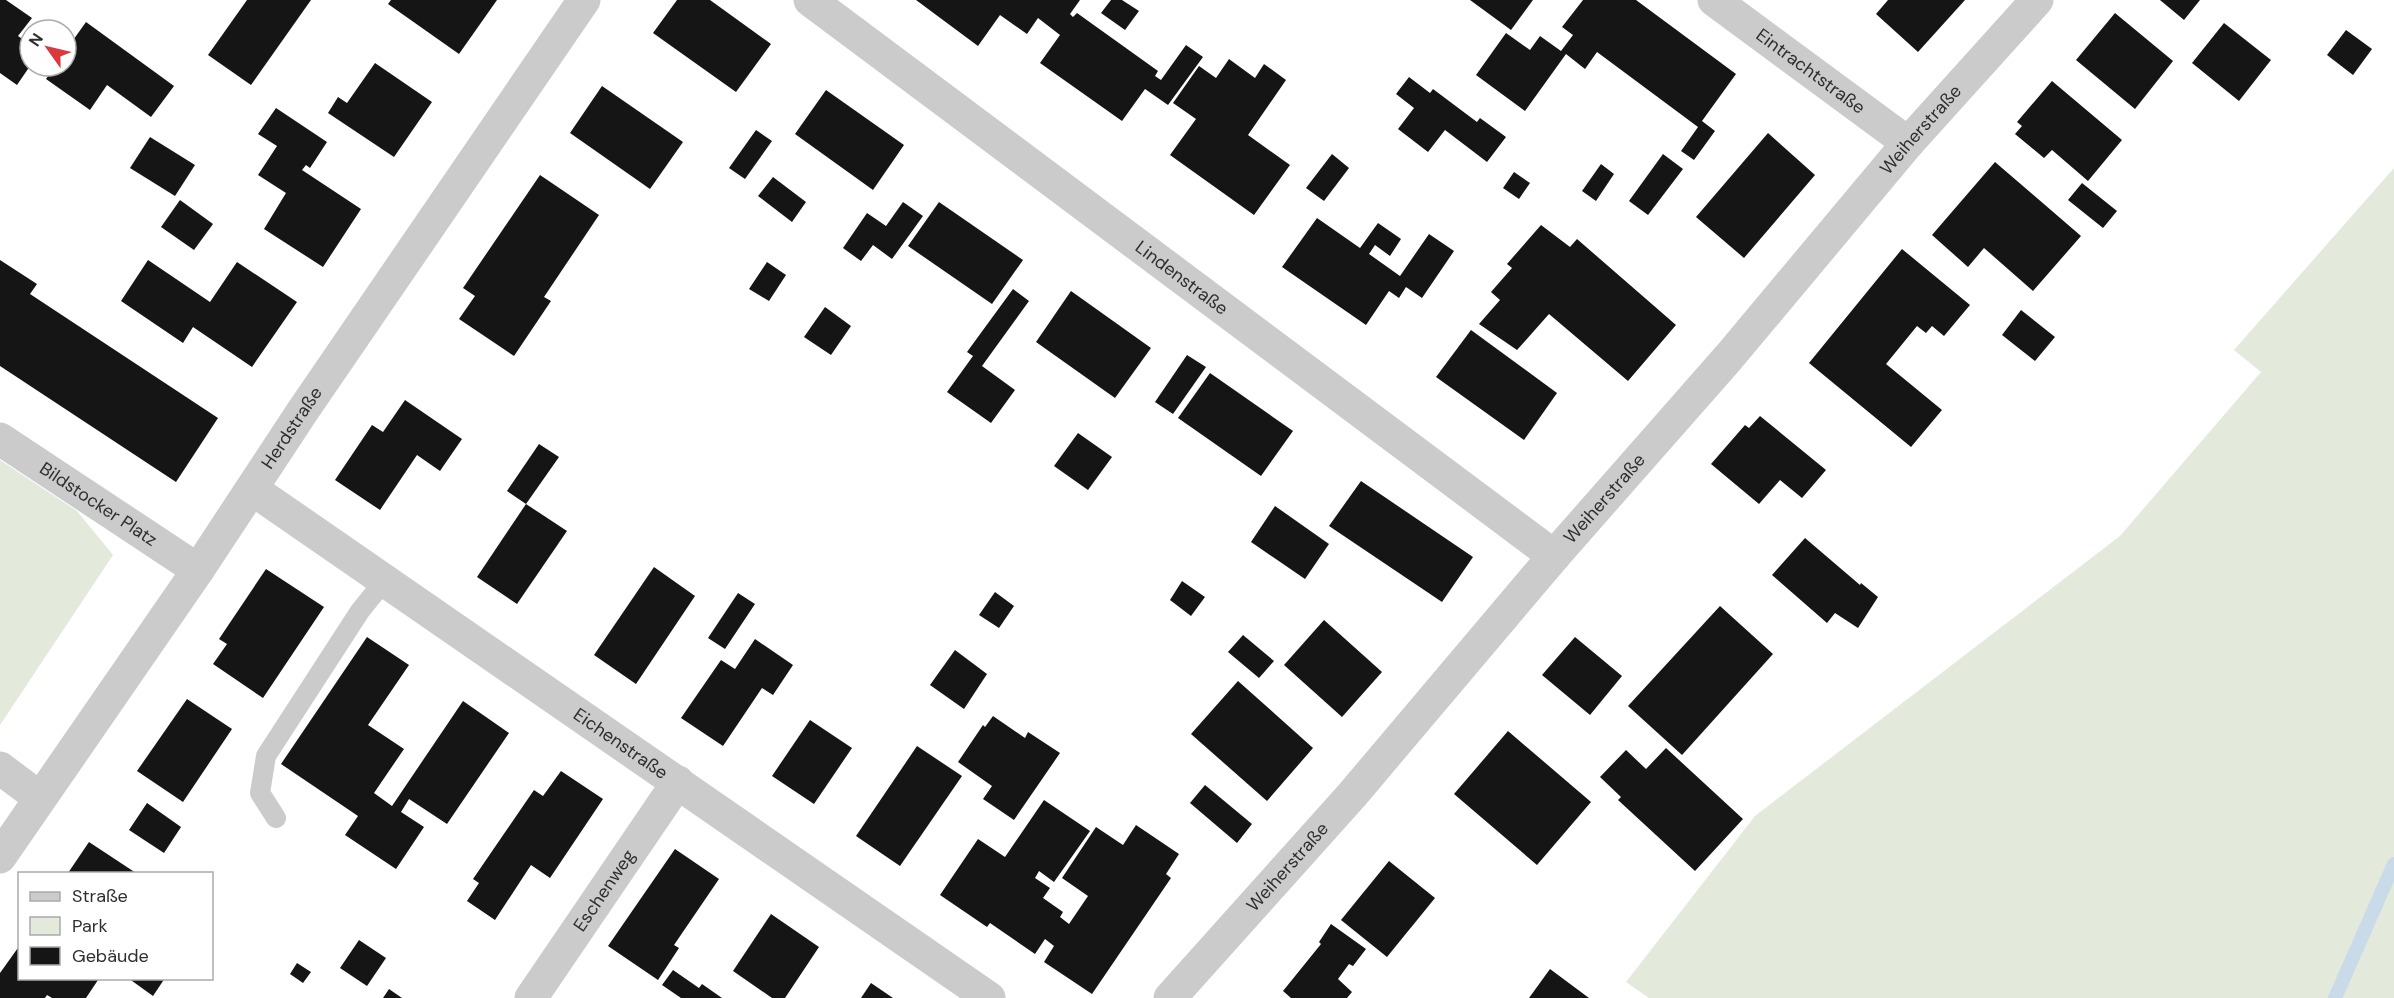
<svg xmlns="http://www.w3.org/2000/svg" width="2394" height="998" viewBox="0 0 2394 998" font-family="'DM Sans',sans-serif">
<rect width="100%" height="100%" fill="#fff"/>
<!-- green -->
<g fill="#e3eadc">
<polygon points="2394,168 2394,998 1649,998 1626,982 1755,816 2120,536 2261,372 2234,350"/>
<polygon points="0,460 77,511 113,555 0,725"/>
</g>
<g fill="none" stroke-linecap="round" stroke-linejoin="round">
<!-- stream -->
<polyline stroke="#c9dbe9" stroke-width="14" points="2335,998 2394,864"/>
</g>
<!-- building -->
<g fill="#151515">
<polygon points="0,0 6,0 32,18 18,36 30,44 30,66 17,85 0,73"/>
<polygon points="247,0 311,0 251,85 208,55"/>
<polygon points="391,0 497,0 459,54 388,4"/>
<polygon points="677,0 710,0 771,44 736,92 653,33"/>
<polygon points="916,0 1080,0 1070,14 1073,17 1077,13 1158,71 1155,76 1161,80 1186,45 1203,57 1168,105 1145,89 1122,121 1040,63 1060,35 1038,18 1027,34 1000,15 978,46"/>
<polygon points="1111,0 1122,0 1139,11 1125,30 1101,13"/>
<polygon points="1470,0 1533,0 1511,30"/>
<polygon points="1583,0 1636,0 1736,74 1702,121 1715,131 1694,160 1681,151 1698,127 1597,52 1585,69 1566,54 1525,111 1476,75 1506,33 1530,50 1540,36 1561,51 1573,35 1562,27"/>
<polygon points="1888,0 1965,0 1918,52 1876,14"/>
<polygon points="2160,0 2200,0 2184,20"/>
<polygon points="2115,13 2173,61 2135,109 2076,60"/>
<polygon points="86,22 174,86 151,117 107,85 90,110 46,79 55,66 66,66 66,50"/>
<polygon points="2224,23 2271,60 2239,101 2192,63"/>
<polygon points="2346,30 2372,49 2353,75 2327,55"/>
<polygon points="1229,59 1255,78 1264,64 1286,80 1248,135 1290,165 1254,215 1170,155 1196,119 1173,103 1199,66 1216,78"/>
<polygon points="375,63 432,102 394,157 328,113 338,97 347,103"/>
<polygon points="1409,77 1430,93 1433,89 1477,122 1480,118 1506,137 1487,162 1445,130 1428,152 1398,129 1414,108 1396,94"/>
<polygon points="2052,81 2122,140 2088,181 2052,150 2044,158 2015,134 2022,126 2017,122"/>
<polygon points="602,86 683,142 650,189 570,133"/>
<polygon points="826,90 904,145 873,190 795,134"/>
<polygon points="276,108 327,142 310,168 306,165 302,170 361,209 323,267 264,229 286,193 258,175 277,146 258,134"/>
<polygon points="756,130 772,141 745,179 729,168"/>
<polygon points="1768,133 1815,175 1744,258 1696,217"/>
<polygon points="150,137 195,165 175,196 130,168"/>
<polygon points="1332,154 1349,168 1324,201 1306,188"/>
<polygon points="1663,154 1683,169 1648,215 1629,201"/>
<polygon points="1995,162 2081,236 2033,291 1984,248 1968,267 1932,235"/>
<polygon points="1601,164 1614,174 1596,201 1582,191"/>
<polygon points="1514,172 1530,183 1519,199 1503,188"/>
<polygon points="540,175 599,215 544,297 551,301 514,356 459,319 475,296 463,288"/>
<polygon points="773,177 806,202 792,222 758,196"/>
<polygon points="2082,183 2117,211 2103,228 2068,200"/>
<polygon points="180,200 213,224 194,250 161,227"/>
<polygon points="903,202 923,216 892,259 873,245 861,261 843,248 867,213 886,226"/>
<polygon points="939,202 1023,260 992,304 908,246"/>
<polygon points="1317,218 1360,248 1378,223 1401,239 1390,256 1375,245 1369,254 1400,276 1429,234 1454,251 1422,298 1406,287 1399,298 1389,291 1366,325 1282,267"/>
<polygon points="1541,225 1570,247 1577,239 1676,325 1628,381 1549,314 1517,350 1479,324 1500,300 1491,292 1512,268 1507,264"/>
<polygon points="1902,249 1970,305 1944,336 1932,326 1926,333 1917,326 1886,364 1942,410 1911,447 1809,363"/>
<polygon points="0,260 37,284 30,294 218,418 176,482 0,366"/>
<polygon points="148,260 210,302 237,262 297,302 252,367 193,327 183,343 121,301"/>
<polygon points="767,262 786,275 769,301 749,289"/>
<polygon points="1013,289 1029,301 982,366 1015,390 991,423 947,392 973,356 967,352"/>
<polygon points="1071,291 1151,348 1115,398 1036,342"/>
<polygon points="825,307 851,326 831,355 804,337"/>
<polygon points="2021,310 2055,337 2035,361 2002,335"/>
<polygon points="1471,330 1557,393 1524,440 1436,377"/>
<polygon points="1187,355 1206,367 1173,414 1155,402"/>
<polygon points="1210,373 1293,431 1261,476 1178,418"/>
<polygon points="405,400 462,439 440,471 417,455 380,510 335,480 372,425 383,432"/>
<polygon points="1760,416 1826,470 1802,498 1780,480 1759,504 1711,464 1745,425 1749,428"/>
<polygon points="1078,433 1112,457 1088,490 1054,466"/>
<polygon points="539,444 559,457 526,504 507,491"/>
<polygon points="1361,481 1473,557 1442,602 1329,526"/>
<polygon points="526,504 567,531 517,604 477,577"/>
<polygon points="1275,506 1329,544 1305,579 1251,542"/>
<polygon points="1805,538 1860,585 1861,583 1878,597 1858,628 1835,613 1827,623 1772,575"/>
<polygon points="654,567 695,596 636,684 594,655"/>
<polygon points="266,569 324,607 263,698 213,664 227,644 219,639"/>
<polygon points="1182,581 1205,597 1191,616 1170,600"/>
<polygon points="995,592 1014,606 999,628 979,615"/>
<polygon points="738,593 755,604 725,649 708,638"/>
<polygon points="1720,606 1773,654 1682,755 1628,706"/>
<polygon points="1324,620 1382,672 1342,717 1284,665"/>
<polygon points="1243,635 1274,661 1259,678 1228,652"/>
<polygon points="367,637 409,665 368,725 404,749 374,793 392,806 463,701 509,733 447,824 409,799 401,812 424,827 396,869 345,835 358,816 281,764"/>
<polygon points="1575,637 1622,676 1590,715 1542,675"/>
<polygon points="755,639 793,665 773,695 762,688 723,746 681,718 721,660 735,669"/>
<polygon points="955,650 987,674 964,709 930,685"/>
<polygon points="1238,681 1313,748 1267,801 1191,734"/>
<polygon points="187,699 232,729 183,802 137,771"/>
<polygon points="993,716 1025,738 1028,732 1060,753 1014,820 983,799 992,786 958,762 983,725 985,727"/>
<polygon points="810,720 852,748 814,804 772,776"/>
<polygon points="1508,731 1591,802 1537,865 1454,794"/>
<polygon points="917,746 962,776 900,866 856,836"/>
<polygon points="1666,748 1743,819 1695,871 1618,800 1621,797 1600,777 1626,750 1646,769"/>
<polygon points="561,771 603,799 550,878 531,865 495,920 467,901 479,883 473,879 534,790 543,796"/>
<polygon points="1205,785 1252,824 1237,843 1190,803"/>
<polygon points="1044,800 1090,831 1054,882 1039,871 1035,878 1050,888 1043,898 1063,912 1060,917 1069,924 1088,896 1062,878 1096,827 1123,845 1136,825 1179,854 1166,874 1171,878 1092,994 1044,962 1054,946 1045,939 1035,954 990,923 987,927 940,895 978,839 1005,857"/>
<polygon points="147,803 181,827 164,853 129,830"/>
<polygon points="89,842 136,873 68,873"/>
<polygon points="675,849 719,879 674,945 679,948 658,980 608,946"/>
<polygon points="1389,861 1435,898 1387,957 1341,920"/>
<polygon points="771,914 819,947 785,998 772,998 733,971"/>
<polygon points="1331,924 1366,949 1353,966 1349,964 1338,979 1352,992 1347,998 1291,998 1283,991 1321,944 1319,942"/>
<polygon points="359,940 386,958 367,986 340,968"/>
<polygon points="20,945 20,978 98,980 86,998 52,998 47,995 45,998 0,998 0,973"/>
<polygon points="297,963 311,972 303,983 290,974"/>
<polygon points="1550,969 1589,998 1529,998"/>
<polygon points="673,970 699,988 702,984 722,998 681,998 662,985"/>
<polygon points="128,978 165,978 153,996"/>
<polygon points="871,983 893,998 861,998"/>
<polygon points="389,989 402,998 383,998"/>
</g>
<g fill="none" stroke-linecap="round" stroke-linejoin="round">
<!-- service -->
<polyline stroke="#cbcbcb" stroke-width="20" points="276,818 260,793 266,756 360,611 385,580"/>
<!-- minor -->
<g stroke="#cbcbcb" stroke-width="33">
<path id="s1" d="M810,0L1554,556"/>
<path id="s2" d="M1714,0L1908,143"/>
<path id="s3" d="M0,439L198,570"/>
<path id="s4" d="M252,489L989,998"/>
<polyline points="0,768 40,798"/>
<path id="s5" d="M0,857L198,570L302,412L584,0"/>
<path id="s6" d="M531,998L678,782"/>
<path id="s7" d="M1170,998L1352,795L1554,556L1729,357L1908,143L2037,0"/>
</g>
</g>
<g text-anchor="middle" stroke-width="6" stroke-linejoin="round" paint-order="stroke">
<!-- street labels -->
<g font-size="18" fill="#2e2e2e" stroke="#fff">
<text dy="6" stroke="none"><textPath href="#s2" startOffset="120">Eintrachtstraße</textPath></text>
<text dy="6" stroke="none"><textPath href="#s7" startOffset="1148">Weiherstraße</textPath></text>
<text dy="6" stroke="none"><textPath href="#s1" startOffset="464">Lindenstraße</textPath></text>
<text dy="6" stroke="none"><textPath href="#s5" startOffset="519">Herdstraße</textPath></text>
<text dy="6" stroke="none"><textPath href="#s7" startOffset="662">Weiherstraße</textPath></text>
<text dy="6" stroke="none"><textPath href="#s3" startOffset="118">Bildstocker Platz</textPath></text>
<text dy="6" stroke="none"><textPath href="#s4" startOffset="448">Eichenstraße</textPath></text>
<text dy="6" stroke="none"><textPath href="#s7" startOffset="176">Weiherstraße</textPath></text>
<text dy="6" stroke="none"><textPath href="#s6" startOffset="130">Eschenweg</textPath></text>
</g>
</g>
<!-- legend -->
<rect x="18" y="872" width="195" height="108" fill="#ffffff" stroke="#ababab" stroke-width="1.5"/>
<rect x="30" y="892" width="30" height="9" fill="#cbcbcb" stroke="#ababab" stroke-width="1.5"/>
<text x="72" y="902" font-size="18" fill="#2e2e2e">Straße</text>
<rect x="30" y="917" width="30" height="18" fill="#e3eadc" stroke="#ababab" stroke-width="1.5"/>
<text x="72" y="932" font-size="18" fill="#2e2e2e">Park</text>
<rect x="30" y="947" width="30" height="18" fill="#151515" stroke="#ababab" stroke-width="1.5"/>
<text x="72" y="962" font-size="18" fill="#2e2e2e">Gebäude</text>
<!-- north arrow -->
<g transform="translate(48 48) rotate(304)"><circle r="28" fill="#ffffff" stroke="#ababab" stroke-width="1.5"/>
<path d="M0-4.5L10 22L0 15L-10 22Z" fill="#da3a3e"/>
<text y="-9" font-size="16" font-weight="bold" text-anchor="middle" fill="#2e2e2e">N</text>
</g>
</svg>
